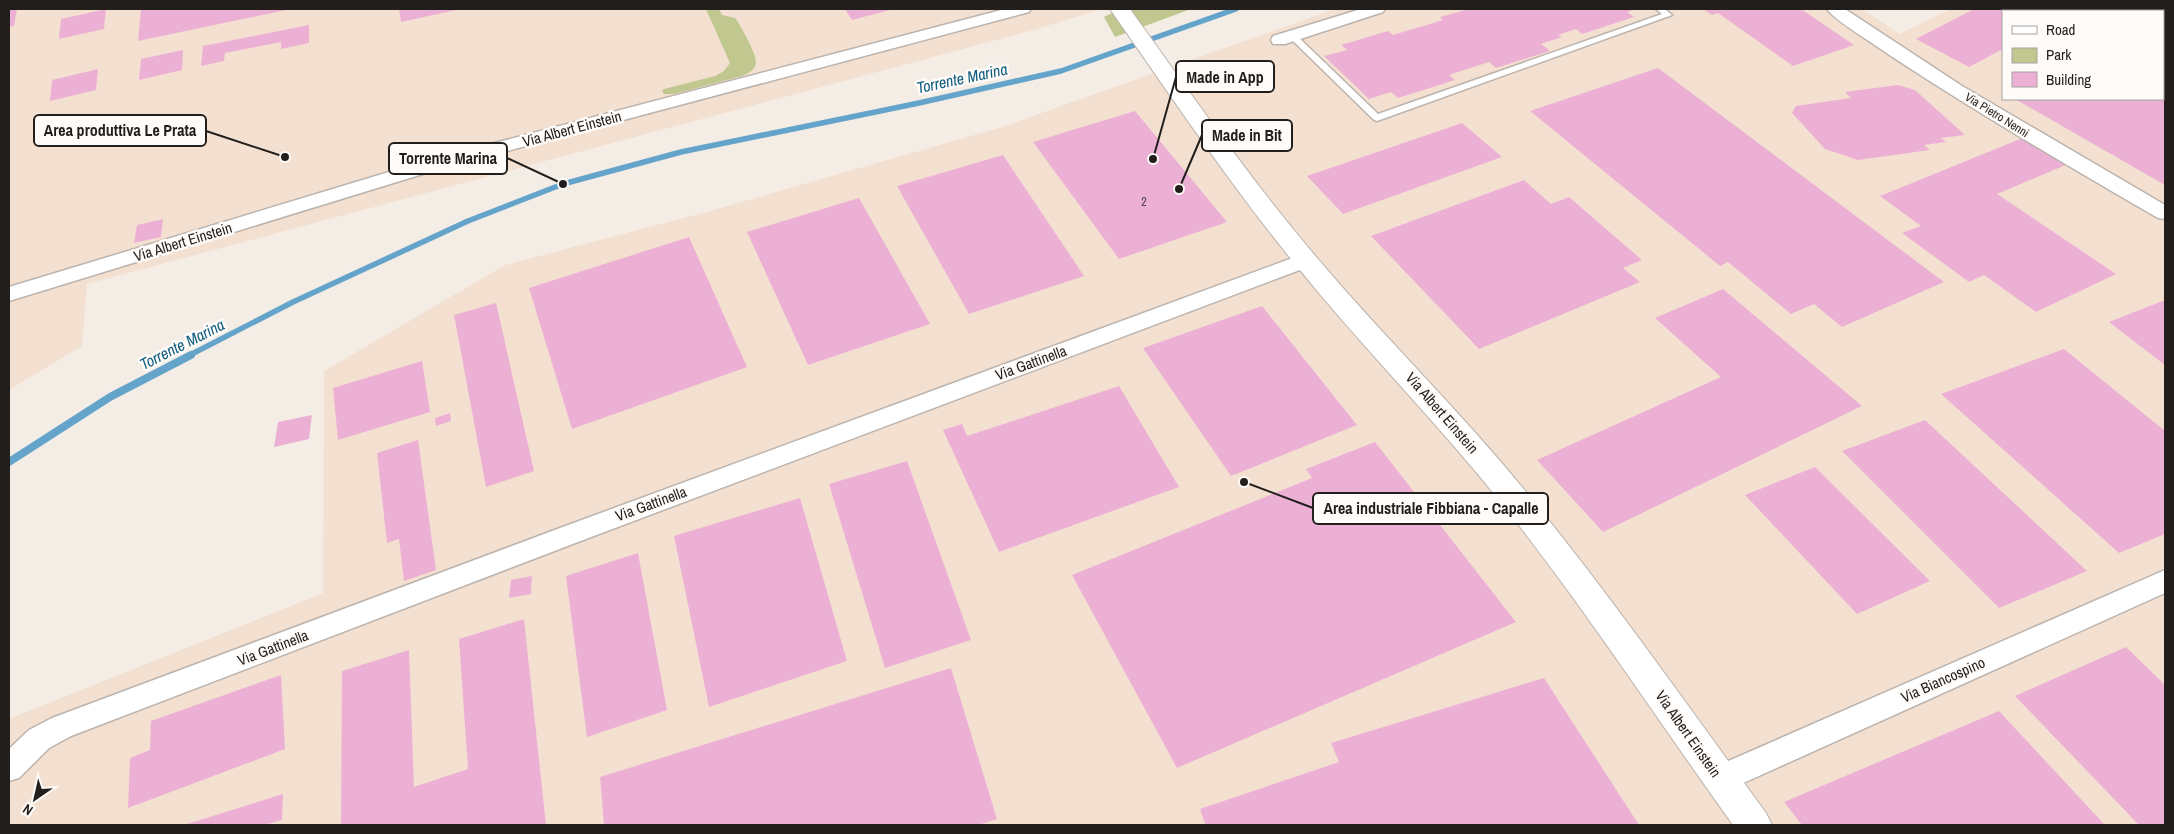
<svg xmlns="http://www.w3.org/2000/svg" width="2174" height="834" viewBox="0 0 2174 834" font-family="'Archivo Narrow',sans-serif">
<rect width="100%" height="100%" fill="#f4ede6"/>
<!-- industrial -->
<g fill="#f4e0d0" fill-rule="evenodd">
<polygon points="9,9 1101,9 1034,30 87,284 82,346 9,390"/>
<path d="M1335,9H1862L1899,34L1951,9H2165V825H9V719L323,593L324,371L505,265L710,211L1002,127ZM2003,11H2163V99H2003Z"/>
</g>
<!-- green -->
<g fill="#c0c78f">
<path d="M706,9H719L722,15L735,18C741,26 756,53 756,62C756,69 748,74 742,76L674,94H664L662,91L664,89L715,76L724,71L730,63Z"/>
<polygon points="1120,9 1191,9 1115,37 1104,17"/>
</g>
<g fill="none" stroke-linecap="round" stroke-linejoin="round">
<!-- stream-far1 -->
<polyline stroke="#65a4ca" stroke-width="5.5" points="188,356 293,302 468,221 563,184 681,152 919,103 1061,71 1236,9"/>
<!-- stream -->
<polyline stroke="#65a4ca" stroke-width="8" points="9,462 110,397 191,355"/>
</g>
<!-- building -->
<g fill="#edb0d5">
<polygon points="9,9 17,9 14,26 9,27"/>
<polygon points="106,9 104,29 59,39 61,19"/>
<polygon points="141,9 286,9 286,10 138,41"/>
<polygon points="399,9 456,9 456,10 401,22"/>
<polygon points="845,9 894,9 852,20"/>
<polygon points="1469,9 1636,9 1627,12 1634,17 1582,34 1576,29 1558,35 1562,37 1541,44 1550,51 1496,68 1489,62 1449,75 1455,80 1398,98 1391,92 1369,99 1324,56 1347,50 1341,45 1388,31 1393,35 1443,20 1440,17"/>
<polygon points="1703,9 1801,9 1854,45 1793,66 1718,13 1712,15"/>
<polygon points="1974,9 2078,9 2073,11 2003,11 2003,49 1969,67 1916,39"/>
<polygon points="309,25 309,43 281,49 281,42 225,53 224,61 201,66 203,46"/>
<polygon points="183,50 182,70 139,80 141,59"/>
<polygon points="2163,60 2165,61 2165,185 2015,99 2163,99"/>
<polygon points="1658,68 1944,282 1842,327 1814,304 1791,314 1728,262 1720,266 1530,111"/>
<polygon points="98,69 96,90 50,101 52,80"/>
<polygon points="1898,85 1915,90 1965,135 1941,138 1946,142 1924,145 1930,150 1858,160 1825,149 1792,113 1796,106 1851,98 1845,92"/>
<polygon points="1135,111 1227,222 1119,259 1033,142"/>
<polygon points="1462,123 1502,157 1343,214 1307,176"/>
<polygon points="2025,137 2068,164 1997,194 2116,274 2036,312 1984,275 1969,282 1902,233 1921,226 1880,196"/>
<polygon points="1003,155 1084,276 969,314 897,186"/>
<polygon points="1524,180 1551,204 1569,197 1642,260 1623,268 1640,282 1479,349 1371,236"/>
<polygon points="859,198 930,324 808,365 747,232"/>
<polygon points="163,219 161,237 134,243 137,225"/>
<polygon points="689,237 747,367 572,429 529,288"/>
<polygon points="1723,289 1862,406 1603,532 1537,460 1721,377 1655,318"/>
<polygon points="2165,300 2165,365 2109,322"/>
<polygon points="496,303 534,471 486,487 454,315"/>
<polygon points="1262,306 1357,425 1231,476 1143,348"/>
<polygon points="2064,349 2165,431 2165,534 2119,553 1941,394"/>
<polygon points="422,361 430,412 338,440 333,388"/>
<polygon points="1119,386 1179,487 999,552 943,430 962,424 967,436"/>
<polygon points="450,413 451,421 436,426 435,418"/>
<polygon points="312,415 309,439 274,447 278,422"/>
<polygon points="1925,420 2087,571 1999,608 1842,451"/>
<polygon points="418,440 436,570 404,581 399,539 387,543 377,453"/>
<polygon points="1375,442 1516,622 1177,768 1072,575 1312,478 1306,469"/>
<polygon points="907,461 971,640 885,668 829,484"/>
<polygon points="1815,467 1930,581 1857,614 1745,495"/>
<polygon points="800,498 847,661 709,707 674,536"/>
<polygon points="638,553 667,710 587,737 566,576"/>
<polygon points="532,576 531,594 509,598 511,580"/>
<polygon points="524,619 546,825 341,825 342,671 409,650 414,787 468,769 459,639"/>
<polygon points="2126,647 2165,685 2165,825 2139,825 2015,696"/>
<polygon points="951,668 997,819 978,825 604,825 600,777"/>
<polygon points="281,675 285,749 128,808 130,758 150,750 151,721"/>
<polygon points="1544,678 1639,825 1201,825 1205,824 1200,809 1339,762 1331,743"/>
<polygon points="1999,711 2105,825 1802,825 1784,802"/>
<polygon points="283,794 282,820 264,825 184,825"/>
</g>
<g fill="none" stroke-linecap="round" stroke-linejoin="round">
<!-- service casing -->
<g stroke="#bbb3ad" stroke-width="3">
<polygon id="service" points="1656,9 1665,9 1672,15 1377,121 1374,120 1288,36 1289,34 1295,34 1378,114 1662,14"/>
</g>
<!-- minor casing -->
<g stroke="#bbb3ad" stroke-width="3">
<g id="minor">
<polygon points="1005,9 1031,9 1029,12 436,170 9,301 9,287 422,162"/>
<polygon points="1361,9 1385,9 1383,12 1285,44 1273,44 1271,40 1273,36"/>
<path d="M1827,9H1845L1962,86L2165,205V219L2158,218C2067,165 1976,112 1888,54C1875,44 1835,21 1827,9Z"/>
<polygon points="1306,253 1313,255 1316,260 1313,265 578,542 71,736 49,748 19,778 9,781 9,749 29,730 52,718 560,528"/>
<polygon points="2165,570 2165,593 1730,789 1720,793 1710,789 1706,779 1710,769"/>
</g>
</g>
<!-- tertiary casing -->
<g stroke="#bbb3ad" stroke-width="2">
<path id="tertiary" d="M1110,9H1130C1189,91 1247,175 1312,252C1384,338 1465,415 1535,503C1616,603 1690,709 1766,813L1772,825H1733C1660,723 1591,618 1514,519C1445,430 1365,351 1295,264C1229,183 1170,95 1110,9Z"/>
</g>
<!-- service -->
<use href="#service" fill="#fff" fill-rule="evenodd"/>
<!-- minor -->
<use href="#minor" fill="#fff" fill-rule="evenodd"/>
<!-- tertiary -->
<use href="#tertiary" fill="#fff" fill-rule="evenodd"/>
</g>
<g text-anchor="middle" stroke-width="5" stroke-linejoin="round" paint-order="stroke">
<!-- far-street labels -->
<g font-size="12" fill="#211e1c" stroke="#fefbf8">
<text transform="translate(1997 115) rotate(32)" y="4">Via Pietro Nenni</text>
</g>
<!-- number labels -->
<g font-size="12" fill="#54424a">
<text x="1144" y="206">2</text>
</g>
<!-- street labels -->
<g font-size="15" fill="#211e1c" stroke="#fefbf8">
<text transform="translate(572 129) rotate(-15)" y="5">Via Albert Einstein</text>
<text transform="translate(183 242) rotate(-17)" y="5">Via Albert Einstein</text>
<text transform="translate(1031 363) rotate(-20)" y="5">Via Gattinella</text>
<text transform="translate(1442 413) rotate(49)" y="5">Via Albert Einstein</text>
<text transform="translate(651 504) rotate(-20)" y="5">Via Gattinella</text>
<text transform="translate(273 648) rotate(-21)" y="5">Via Gattinella</text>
<text transform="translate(1943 680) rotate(-24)" y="5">Via Biancospino</text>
<text transform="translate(1688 734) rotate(55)" y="5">Via Albert Einstein</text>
</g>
<!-- water labels -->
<g font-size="16" font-style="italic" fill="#0d5d82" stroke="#fefbf8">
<text transform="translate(962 78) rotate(-12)" y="6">Torrente Marina</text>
<text transform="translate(182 344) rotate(-27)" y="6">Torrente Marina</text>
</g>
</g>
<!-- callouts -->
<path fill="none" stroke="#211e1c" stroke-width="2" d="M1153 159L1176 77M285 157L206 131M1179 189L1202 135M563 184L507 158M1244 482L1313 508"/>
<g fill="#211e1c" stroke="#fefbf8" stroke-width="2">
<circle cx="1153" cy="159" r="5"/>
<circle cx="285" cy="157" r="5"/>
<circle cx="1179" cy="189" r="5"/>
<circle cx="563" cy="184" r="5"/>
<circle cx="1244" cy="482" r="5"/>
</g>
<g fill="#fefbf8" stroke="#211e1c" stroke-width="2">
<rect x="1176" y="61" width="98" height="31" rx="5"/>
<rect x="34" y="115" width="172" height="31" rx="5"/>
<rect x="1202" y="120" width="90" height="31" rx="5"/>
<rect x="389" y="143" width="118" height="31" rx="5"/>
<rect x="1313" y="493" width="235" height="31" rx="5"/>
</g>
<g font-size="16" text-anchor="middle" font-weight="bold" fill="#211e1c">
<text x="1225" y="83">Made in App</text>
<text x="120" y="136">Area produttiva Le Prata</text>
<text x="1247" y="141">Made in Bit</text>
<text x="448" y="164">Torrente Marina</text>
<text x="1431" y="514">Area industriale Fibbiana - Capalle</text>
</g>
<!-- border -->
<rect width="2174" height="834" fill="none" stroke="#211e1c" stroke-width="20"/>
<!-- legend -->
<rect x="2002" y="10" width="162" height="90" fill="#fefbf8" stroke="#a6a3a0"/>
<rect x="2012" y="26" width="25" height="8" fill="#ffffff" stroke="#a6a3a0"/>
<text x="2046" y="35" font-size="15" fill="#211e1c">Road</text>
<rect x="2012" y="48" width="25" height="15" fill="#c0c78f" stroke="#a6a3a0"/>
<text x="2046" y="60" font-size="15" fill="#211e1c">Park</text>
<rect x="2012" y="72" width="25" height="15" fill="#edb0d5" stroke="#a6a3a0"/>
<text x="2046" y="85" font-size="15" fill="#211e1c">Building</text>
<!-- north arrow -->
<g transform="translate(35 799) rotate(214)" stroke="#fefbf8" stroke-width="4" paint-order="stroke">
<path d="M0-4L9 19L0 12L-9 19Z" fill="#211e1c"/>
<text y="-8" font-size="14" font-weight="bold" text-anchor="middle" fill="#211e1c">N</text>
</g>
</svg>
